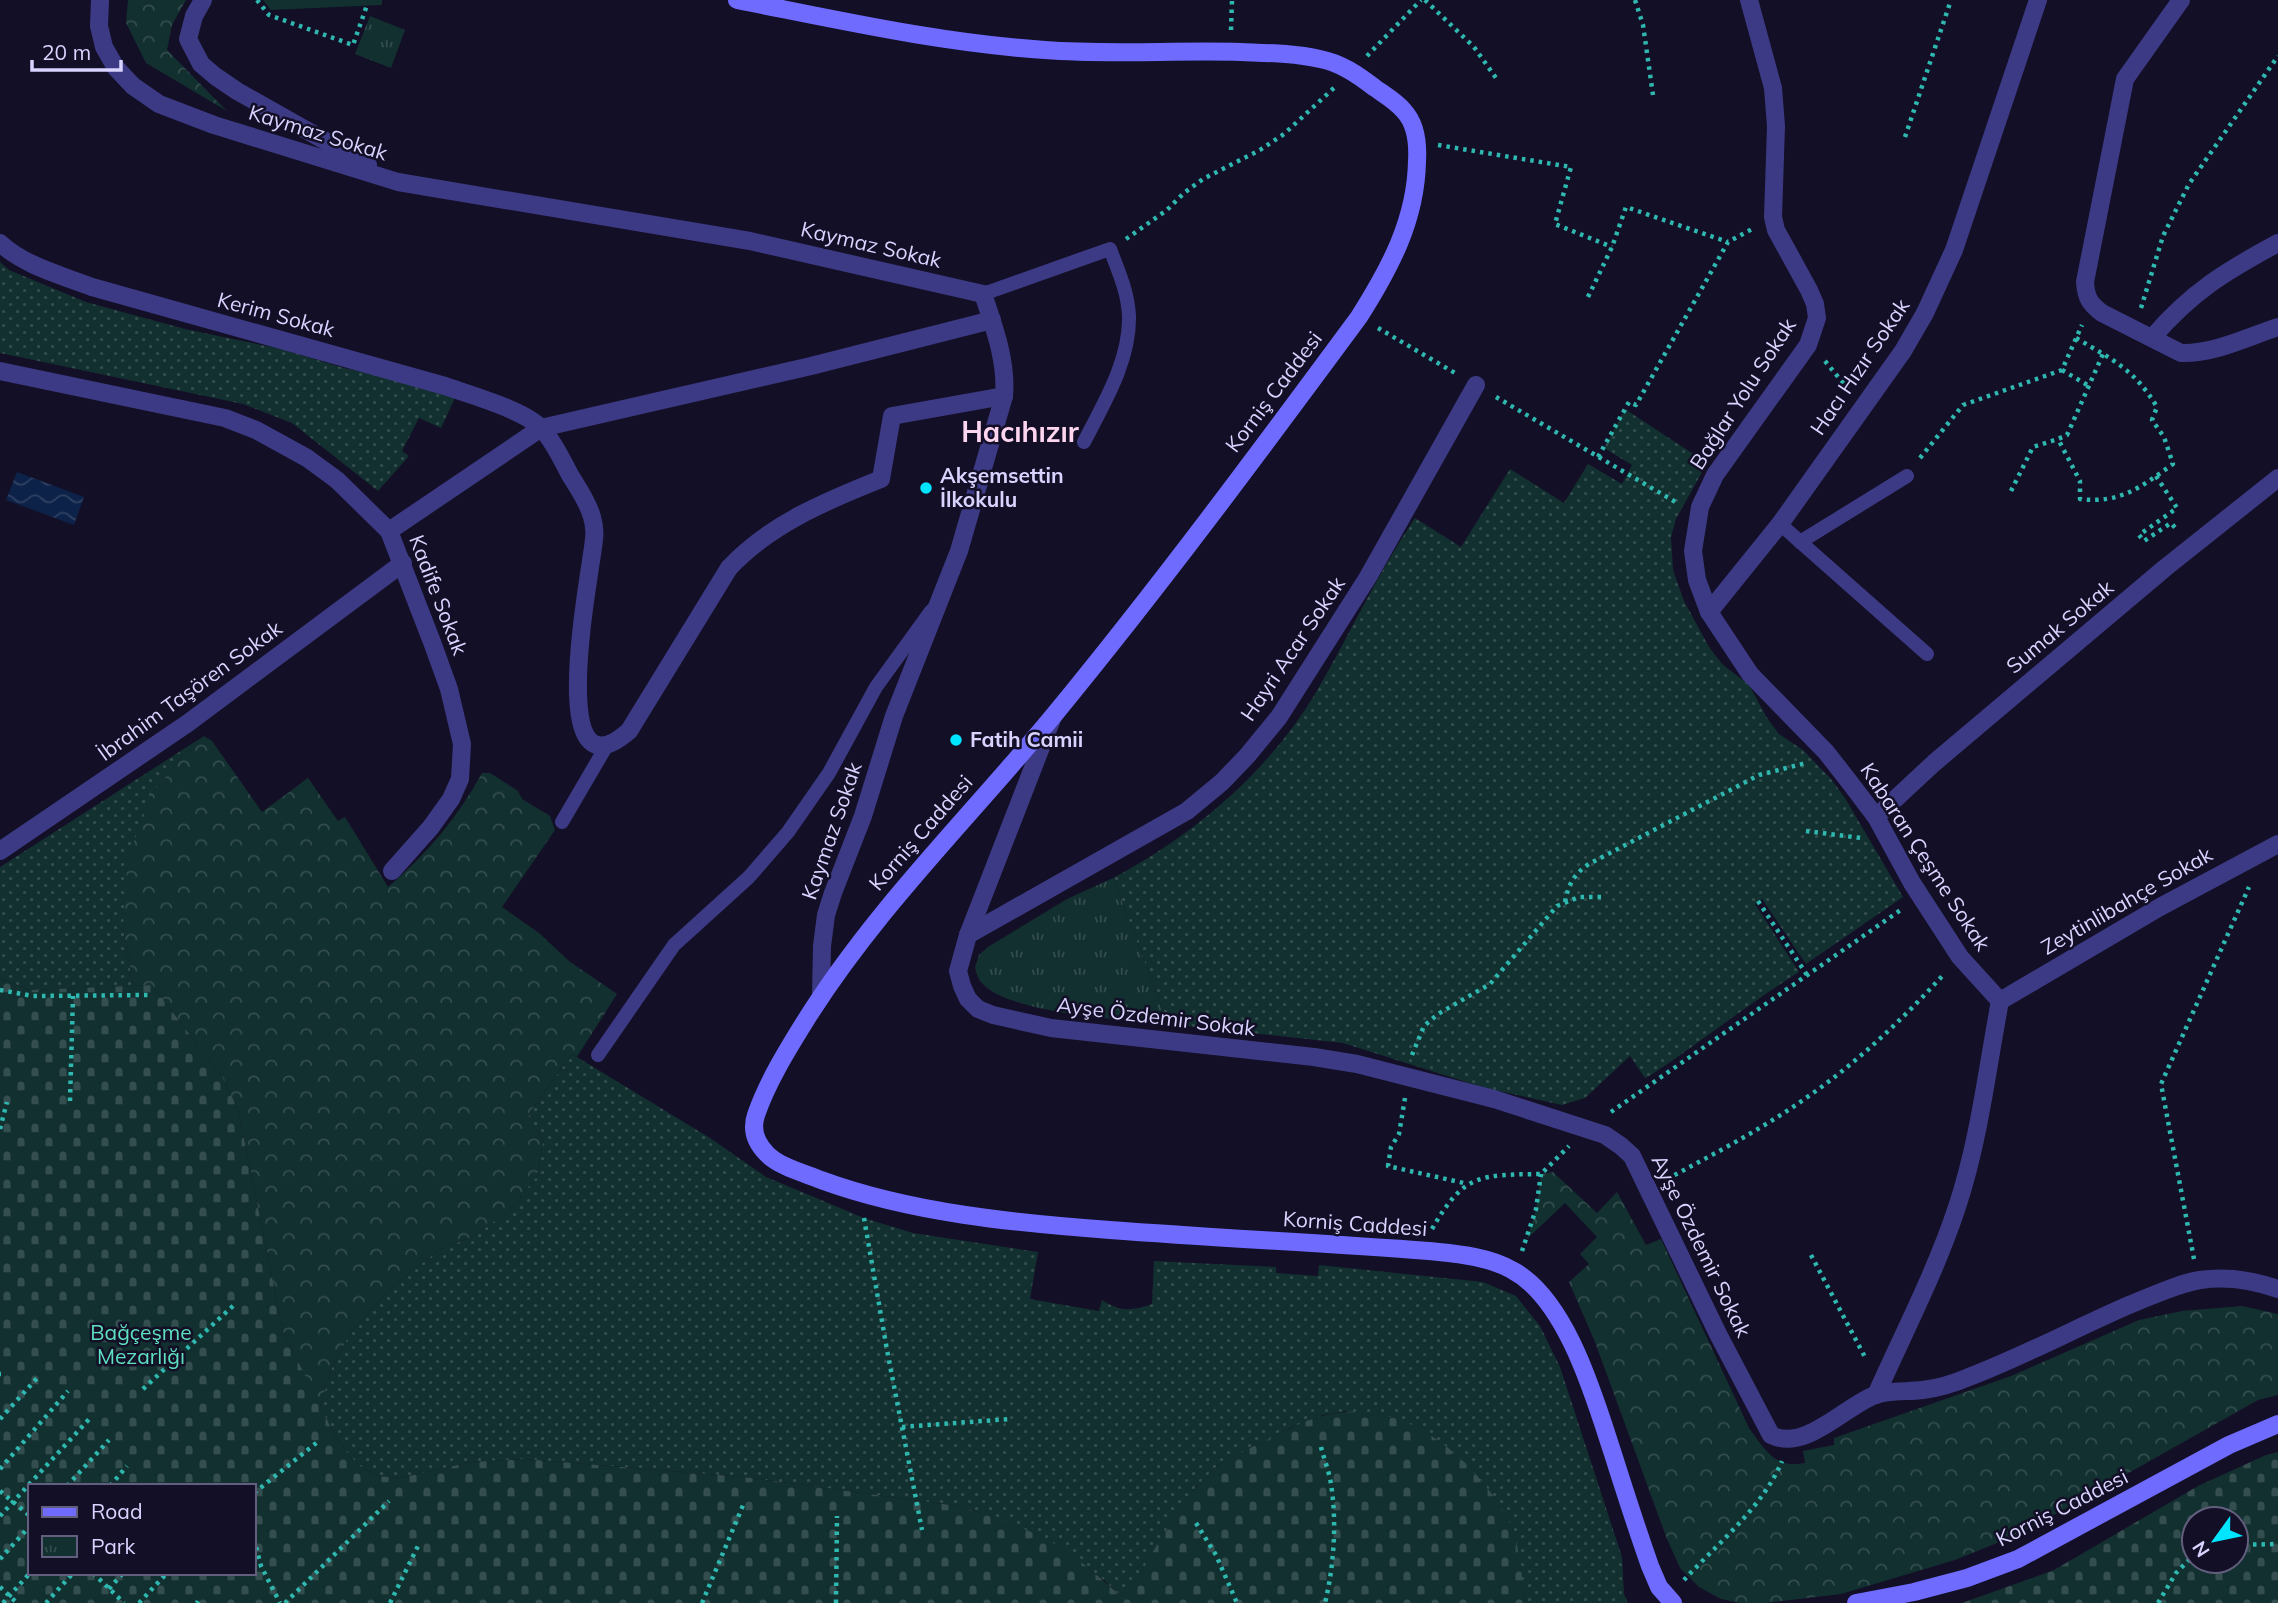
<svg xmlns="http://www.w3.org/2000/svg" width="2278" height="1603" viewBox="0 0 2278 1603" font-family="Mulish,sans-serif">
<defs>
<pattern id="grass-dots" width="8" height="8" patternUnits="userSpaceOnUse" patternTransform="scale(1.75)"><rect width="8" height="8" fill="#12302f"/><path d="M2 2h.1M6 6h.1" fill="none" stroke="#344d4e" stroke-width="1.8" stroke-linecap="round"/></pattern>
<pattern id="forest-crowns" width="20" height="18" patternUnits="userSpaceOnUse" patternTransform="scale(1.75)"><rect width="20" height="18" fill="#12302f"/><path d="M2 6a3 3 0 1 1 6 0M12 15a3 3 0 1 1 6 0" fill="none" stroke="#344d4e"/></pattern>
<pattern id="cemetery-stones" width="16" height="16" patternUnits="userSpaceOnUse" patternTransform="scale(1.75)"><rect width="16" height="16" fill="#12302f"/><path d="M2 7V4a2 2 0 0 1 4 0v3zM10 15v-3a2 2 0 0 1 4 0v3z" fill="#344d4e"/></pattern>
<pattern id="park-tufts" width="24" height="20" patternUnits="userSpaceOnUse" patternTransform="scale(1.75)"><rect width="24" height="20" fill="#12302f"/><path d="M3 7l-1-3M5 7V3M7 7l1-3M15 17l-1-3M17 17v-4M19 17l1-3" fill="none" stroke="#344d4e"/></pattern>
<pattern id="water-waves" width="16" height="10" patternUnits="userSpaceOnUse" patternTransform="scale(1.75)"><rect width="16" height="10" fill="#0c2248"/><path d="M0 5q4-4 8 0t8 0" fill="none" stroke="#2f4163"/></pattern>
</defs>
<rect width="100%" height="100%" fill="#130f26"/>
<!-- grass -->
<g fill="url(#grass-dots)">
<polygon points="0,262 9,270 86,302 185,329 281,349 344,368 393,378 455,398 441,428 419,418 402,451 409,456 378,491 292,423 243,404 0,353"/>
<path d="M1625,409L1707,463L1676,519L1671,537L1673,570L1684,601L1709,647L1722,664L1749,685L1767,718L1779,734L1803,750L1831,779L1845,798L1903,897L1806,964L1762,899L1755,904L1799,972C1748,1004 1701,1042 1651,1075L1645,1078L1630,1056L1585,1098L1562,1105L1485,1088L1343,1043L1168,1024L1113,878C1193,836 1268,772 1315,694C1349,636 1377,574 1415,518L1461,547L1510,469L1564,503L1588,464L1622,484L1632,465L1604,448Z"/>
<polygon points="204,736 181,758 153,792 123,926 133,986 29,990 0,978 0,867"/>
<path d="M572,1054L710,1138L766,1177L864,1218L913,1233L1038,1252L1030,1299L1099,1311L1102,1300C1120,1312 1132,1311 1152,1304L1154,1261L1276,1267V1273L1318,1276L1319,1265L1483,1282L1516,1296L1540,1326L1560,1367L1622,1557L1624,1594L1628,1603H1526L1512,1528L1346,1411L1323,1415L1290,1428L1217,1466L1195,1488L1124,1600L1104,1580L1058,1546L976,1511L958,1506L743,1477L525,1459L471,1462L400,1478L378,1476L361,1467L348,1454L334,1434L320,1407L331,1370L351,1332L393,1286L439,1250L474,1236L511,1209L537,1176L543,1141L528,1115Z"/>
</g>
<!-- forest -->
<g fill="url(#forest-crowns)">
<polygon points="128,0 186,0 172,25 167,50 227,111 146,63 126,23"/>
<path d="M204,736L212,741L262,812L308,778L338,821L345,817L388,887C427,854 458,817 482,773H490L518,791L522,799L550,816L555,830L502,907L539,933L569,961L617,994L577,1057L572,1054L528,1115L543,1141L537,1176L511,1209L474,1236L439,1250L393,1286L351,1332L331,1370L320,1407L283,1331L238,1109L222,1077L152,985L133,986L123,926L128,857L153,792L181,758Z"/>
<path d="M1553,1172L1597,1213L1617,1192L1646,1245L1661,1239L1749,1428C1765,1450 1775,1469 1805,1463L1803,1451L1834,1445V1438L2011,1376L2139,1320L2182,1311L2242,1306L2278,1314V1395L2258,1400L2022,1533L1955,1560L1841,1594L1766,1603H1740L1721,1599L1699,1587L1680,1568L1667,1539L1595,1342L1569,1282L1589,1264L1580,1254L1597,1237L1565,1203L1527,1239L1536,1209L1541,1174Z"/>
</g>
<!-- cemetery -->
<g fill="url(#cemetery-stones)" fill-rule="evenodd">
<path d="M0,978L29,990L152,985L222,1077L238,1109L283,1331L334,1434L348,1454L361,1467L378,1476L400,1478L471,1462L525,1459L743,1477L958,1506C984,1513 1037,1532 1060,1547C1083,1562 1104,1581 1124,1599C1153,1557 1175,1504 1214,1469C1228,1457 1249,1449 1265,1441C1290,1428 1316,1414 1344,1412C1415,1405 1481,1466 1511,1525C1519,1542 1522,1583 1526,1603H0ZM30,1486H254V1573H30Z"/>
<path d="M2278,1452V1603H1962L2054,1570L2198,1486L2266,1455ZM2194,1519H2236V1561H2194Z"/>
</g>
<!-- park -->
<g fill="url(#park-tufts)">
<polygon points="370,16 405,30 391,68 355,54"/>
<path d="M1113,878L1168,1024C1128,1020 1006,1014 981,982C978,979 976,972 975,967L979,955L988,947L1067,899Z"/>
</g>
<!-- garden -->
<polygon fill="#12302f" points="263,0 382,0 382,5 271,10"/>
<!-- water -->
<polygon fill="url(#water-waves)" points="17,472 84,497 74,525 6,500"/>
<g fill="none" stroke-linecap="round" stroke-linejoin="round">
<!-- path -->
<g stroke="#2fb8b0" stroke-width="4.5" stroke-dasharray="3.5 5" stroke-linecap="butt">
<polyline points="257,0 269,15 353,45 367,5"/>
<polyline points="1425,0 1474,47 1496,78"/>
<polyline points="1635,0 1643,25 1653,95"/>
<polyline points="1231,30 1232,0"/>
<polyline points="1367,56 1421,0"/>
<polyline points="1905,137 1951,0"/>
<polyline points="1438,145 1571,167 1555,224 1612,247"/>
<polyline points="1126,239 1167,210 1184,193 1203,179 1260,150 1284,134 1335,87"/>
<polyline points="1588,297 1612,247 1626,207 1728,242"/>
<polyline points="2141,308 2163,236 2189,184 2278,56"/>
<polyline points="1378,328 1455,373"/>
<path d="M2076,338C2113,360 2134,369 2157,407L2152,420L2164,437L2173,464C2141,487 2120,504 2080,499V481L2058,439L2067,435L2103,354"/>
<polyline points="1825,361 1848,389"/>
<polyline points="2062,370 2089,386"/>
<polyline points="1496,397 1679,504"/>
<polyline points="1598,457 1629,402 1636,405 1728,242 1754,228"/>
<polyline points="1920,458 1963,405 2062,370 2082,325"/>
<polyline points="2156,476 2177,508 2139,535 2144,541 2171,523 2178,531"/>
<polyline points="2011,491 2033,447 2058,439"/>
<polyline points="1806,831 1861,838"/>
<polyline points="1758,901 1807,975"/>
<path d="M1565,902C1568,885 1574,874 1589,864L1759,775L1806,763"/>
<polyline points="0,990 33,996 150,995"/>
<polyline points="1412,1055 1424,1026 1438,1014 1490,984 1557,906 1579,897 1601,897"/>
<polyline points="1405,1098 1399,1134 1391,1147 1388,1166 1468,1184"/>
<polyline points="70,1101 73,996"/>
<polyline points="1611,1112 1902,909"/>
<polyline points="0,1129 7,1102"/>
<path d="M1667,1179C1714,1154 1762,1129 1806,1098C1858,1062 1903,1019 1945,973"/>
<polyline points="864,1218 887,1350 922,1530"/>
<path d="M1432,1229C1464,1173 1480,1175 1541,1174L1569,1146"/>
<polyline points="1522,1251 1536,1209 1541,1174"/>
<polyline points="1811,1255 1866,1359"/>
<polyline points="2194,1259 2161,1084 2249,887"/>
<polyline points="0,1374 1,1374"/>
<polyline points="143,1389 234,1305"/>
<polyline points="0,1419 39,1376"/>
<polyline points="902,1427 1009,1419"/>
<path d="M1321,1447C1324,1459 1329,1471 1331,1484C1337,1522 1334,1566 1325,1603"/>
<polyline points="0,1469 68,1391"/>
<polyline points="67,1486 109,1440"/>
<polyline points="110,1486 127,1466"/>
<polyline points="0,1491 30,1516"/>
<polyline points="254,1493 320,1440"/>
<polyline points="0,1516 92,1416"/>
<polyline points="1196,1523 1216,1555 1237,1603"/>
<polyline points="254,1539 261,1566 280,1603"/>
<polyline points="2236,1545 2278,1544"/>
<polyline points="0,1559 30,1526"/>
<polyline points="93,1573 124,1603"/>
<path d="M1684,1580C1718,1543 1763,1507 1782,1461"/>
<polyline points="0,1587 17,1603"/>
<polyline points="109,1589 123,1573"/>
<polyline points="3,1603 30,1573"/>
<polyline points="46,1603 73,1573"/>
<polyline points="139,1603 167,1573"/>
<polyline points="197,1603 198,1601"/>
<polyline points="285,1603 389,1501"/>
<polyline points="390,1603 418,1546"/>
<polyline points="702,1603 744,1503"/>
<polyline points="836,1603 837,1516"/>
<polyline points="2158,1603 2176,1573 2194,1555"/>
</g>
<!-- service -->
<g stroke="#3d3a85" stroke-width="14">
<path d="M983,294L1110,249C1118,270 1128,292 1129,316C1130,361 1104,403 1084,442"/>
<polyline points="1780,524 1927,654"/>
<polyline points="1800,542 1907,476"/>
<polyline points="562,822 607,745"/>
<polyline points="598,1055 674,945 749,877 788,832 829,773 876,687 931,611"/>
</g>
<!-- minor -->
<g stroke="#3d3a85" stroke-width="18">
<path d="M100,0L99,26L104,47L116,68L133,86L159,104L214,125L398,182L750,241L983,294C994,327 1007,361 1004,396L959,551L894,716L863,816L833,893L826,915L822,946L821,996"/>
<polyline points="203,0 194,16 188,39 201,64 215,76 237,91 368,165"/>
<polyline points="1749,0 1773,88 1776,126 1773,217 1776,230 1809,290 1815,304 1817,318 1808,345 1715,475 1700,507 1693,551 1697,580 1709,612 1750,674 1826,752 1851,784 1876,817 1912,883 1960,957 2000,1001"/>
<path d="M2181,0L2125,79L2085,282C2086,298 2090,304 2102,313L2181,353C2214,354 2247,337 2278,327"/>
<path d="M0,243C25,266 61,275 92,287L445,386C470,395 525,410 542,429C554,442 562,460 570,475C578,488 588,502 592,517C594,524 595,532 594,539C592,567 542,806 629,731L729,568C770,524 826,501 881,479L892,416L1004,396"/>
<path d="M2152,338C2191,292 2226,271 2278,243"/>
<polyline points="0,371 225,418 256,430 307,458 337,480 389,531 432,642 449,689 462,744 460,779 451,799 431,827 392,871"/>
<polyline points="389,531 541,428 811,366 992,320"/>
<polyline points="1709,612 1780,524 1903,351 1925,313 1954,250 2038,0"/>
<path d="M1052,719L968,935L958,971L962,986L968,999L978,1009L993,1015L1051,1028L1314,1057L1357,1064L1494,1099L1605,1135L1621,1146L1632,1156L1718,1334L1771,1435C1805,1452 1844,1407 1875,1395C1889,1390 1908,1392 1923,1390C1939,1388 1955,1383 1969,1377C2024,1356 2076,1328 2129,1305C2152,1296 2176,1284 2200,1280C2227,1276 2252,1280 2278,1289"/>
<polyline points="1876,817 1934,763 2165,568 2278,478"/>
<polyline points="0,851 188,723 403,563"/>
<polyline points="968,935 1187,811 1222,782 1247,756 1279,717 1368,577 1476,385"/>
<polyline points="2000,1001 2160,907 2278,844"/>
<path d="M1876,1395C1904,1332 1936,1271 1957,1207C1979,1141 1987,1070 2000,1001"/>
</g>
<!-- secondary -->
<g stroke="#6f6bff" stroke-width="18">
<path d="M737,0C839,20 940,43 1045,50C1110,55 1175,50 1241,52C1267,53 1293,53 1320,59C1341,63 1358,75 1375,88C1385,95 1397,102 1404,111C1416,124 1418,144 1417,161C1416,220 1390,268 1359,317C1260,451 1160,586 1054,715C970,817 874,910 804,1023C786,1052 767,1083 756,1115C751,1130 756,1143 767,1154C780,1167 804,1173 821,1180C911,1213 1015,1223 1110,1230C1216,1238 1323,1243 1429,1251C1457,1254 1487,1256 1512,1270C1567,1299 1595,1399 1613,1454C1625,1492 1637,1529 1650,1566L1659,1587L1673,1603"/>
<polyline points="1856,1603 1914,1592 1967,1578 2018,1559 2229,1445 2278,1424"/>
</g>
</g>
<!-- markers -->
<g fill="#00e5ff" stroke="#130f26" stroke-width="2.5">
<circle cx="926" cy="488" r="7"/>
<circle cx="956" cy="740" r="7"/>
</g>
<g text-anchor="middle" stroke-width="5" stroke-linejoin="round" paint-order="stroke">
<!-- street labels -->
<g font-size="21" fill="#d9d4ff" stroke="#130f26">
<text transform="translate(318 133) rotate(17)" y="7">Kaymaz Sokak</text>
<text transform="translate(871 245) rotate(13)" y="7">Kaymaz Sokak</text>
<text transform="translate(276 315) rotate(15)" y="7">Kerim Sokak</text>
<text transform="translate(1860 367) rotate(-56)" y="7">Hacı Hızır Sokak</text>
<text transform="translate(1274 392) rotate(-53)" y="7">Korniş Caddesi</text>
<text transform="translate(1743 394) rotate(-57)" y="7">Bağlar Yolu Sokak</text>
<text transform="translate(438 595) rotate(69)" y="7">Kadife Sokak</text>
<text transform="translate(2060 627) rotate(-40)" y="7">Sumak Sokak</text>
<text transform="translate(1293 649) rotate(-56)" y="7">Hayri Acar Sokak</text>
<text transform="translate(190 691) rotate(-36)" y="7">İbrahim Taşören Sokak</text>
<text transform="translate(832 831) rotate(-71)" y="7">Kaymaz Sokak</text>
<text transform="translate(921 833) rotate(-49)" y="7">Korniş Caddesi</text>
<text transform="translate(1925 857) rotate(57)" y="7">Kabaran Çeşme Sokak</text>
<text transform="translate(2127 901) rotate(-30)" y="7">Zeytinlibahçe Sokak</text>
<text transform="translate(1156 1017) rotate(7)" y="7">Ayşe Özdemir Sokak</text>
<text transform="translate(1355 1224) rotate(4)" y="7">Korniş Caddesi</text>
<text transform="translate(1701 1246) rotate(64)" y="7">Ayşe Özdemir Sokak</text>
<text transform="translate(2062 1508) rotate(-27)" y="7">Korniş Caddesi</text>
</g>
<!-- poi labels -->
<g font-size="21" font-weight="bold" fill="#d9d4ff" stroke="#130f26" text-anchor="start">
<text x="940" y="483">Akşemsettin<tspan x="940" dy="24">İlkokulu</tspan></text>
<text x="970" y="747">Fatih Camii</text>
</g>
<!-- park labels -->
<g font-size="21" fill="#5fe0c0" stroke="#130f26">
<text x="141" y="1340">Bağçeşme<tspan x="141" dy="24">Mezarlığı</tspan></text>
</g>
<!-- district labels -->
<g font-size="28" font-weight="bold" fill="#ffd6f0" stroke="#130f26">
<text x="1020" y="442">Hacıhızır</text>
</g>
</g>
<!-- legend -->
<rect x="28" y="1484" width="228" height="91" fill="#130f26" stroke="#625e7d" stroke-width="2"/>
<rect x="42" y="1507" width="35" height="10" fill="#6f6bff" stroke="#625e7d" stroke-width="2"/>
<text x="91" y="1519" font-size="21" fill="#d9d4ff">Road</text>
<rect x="42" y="1536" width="35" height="21" fill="url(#park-tufts)" stroke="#625e7d" stroke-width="2"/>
<text x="91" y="1554" font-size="21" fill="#d9d4ff">Park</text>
<!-- north arrow -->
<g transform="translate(2215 1540) rotate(237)"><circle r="33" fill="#130f26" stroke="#625e7d" stroke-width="2"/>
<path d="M0-5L12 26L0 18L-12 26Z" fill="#00e5ff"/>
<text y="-10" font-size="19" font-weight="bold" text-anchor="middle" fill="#d9d4ff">N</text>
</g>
<!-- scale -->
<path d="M32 60v10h89v-10" fill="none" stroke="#d9d4ff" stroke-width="3.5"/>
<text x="42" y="60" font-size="21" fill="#d9d4ff" stroke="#130f26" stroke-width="5" paint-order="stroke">20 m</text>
</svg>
